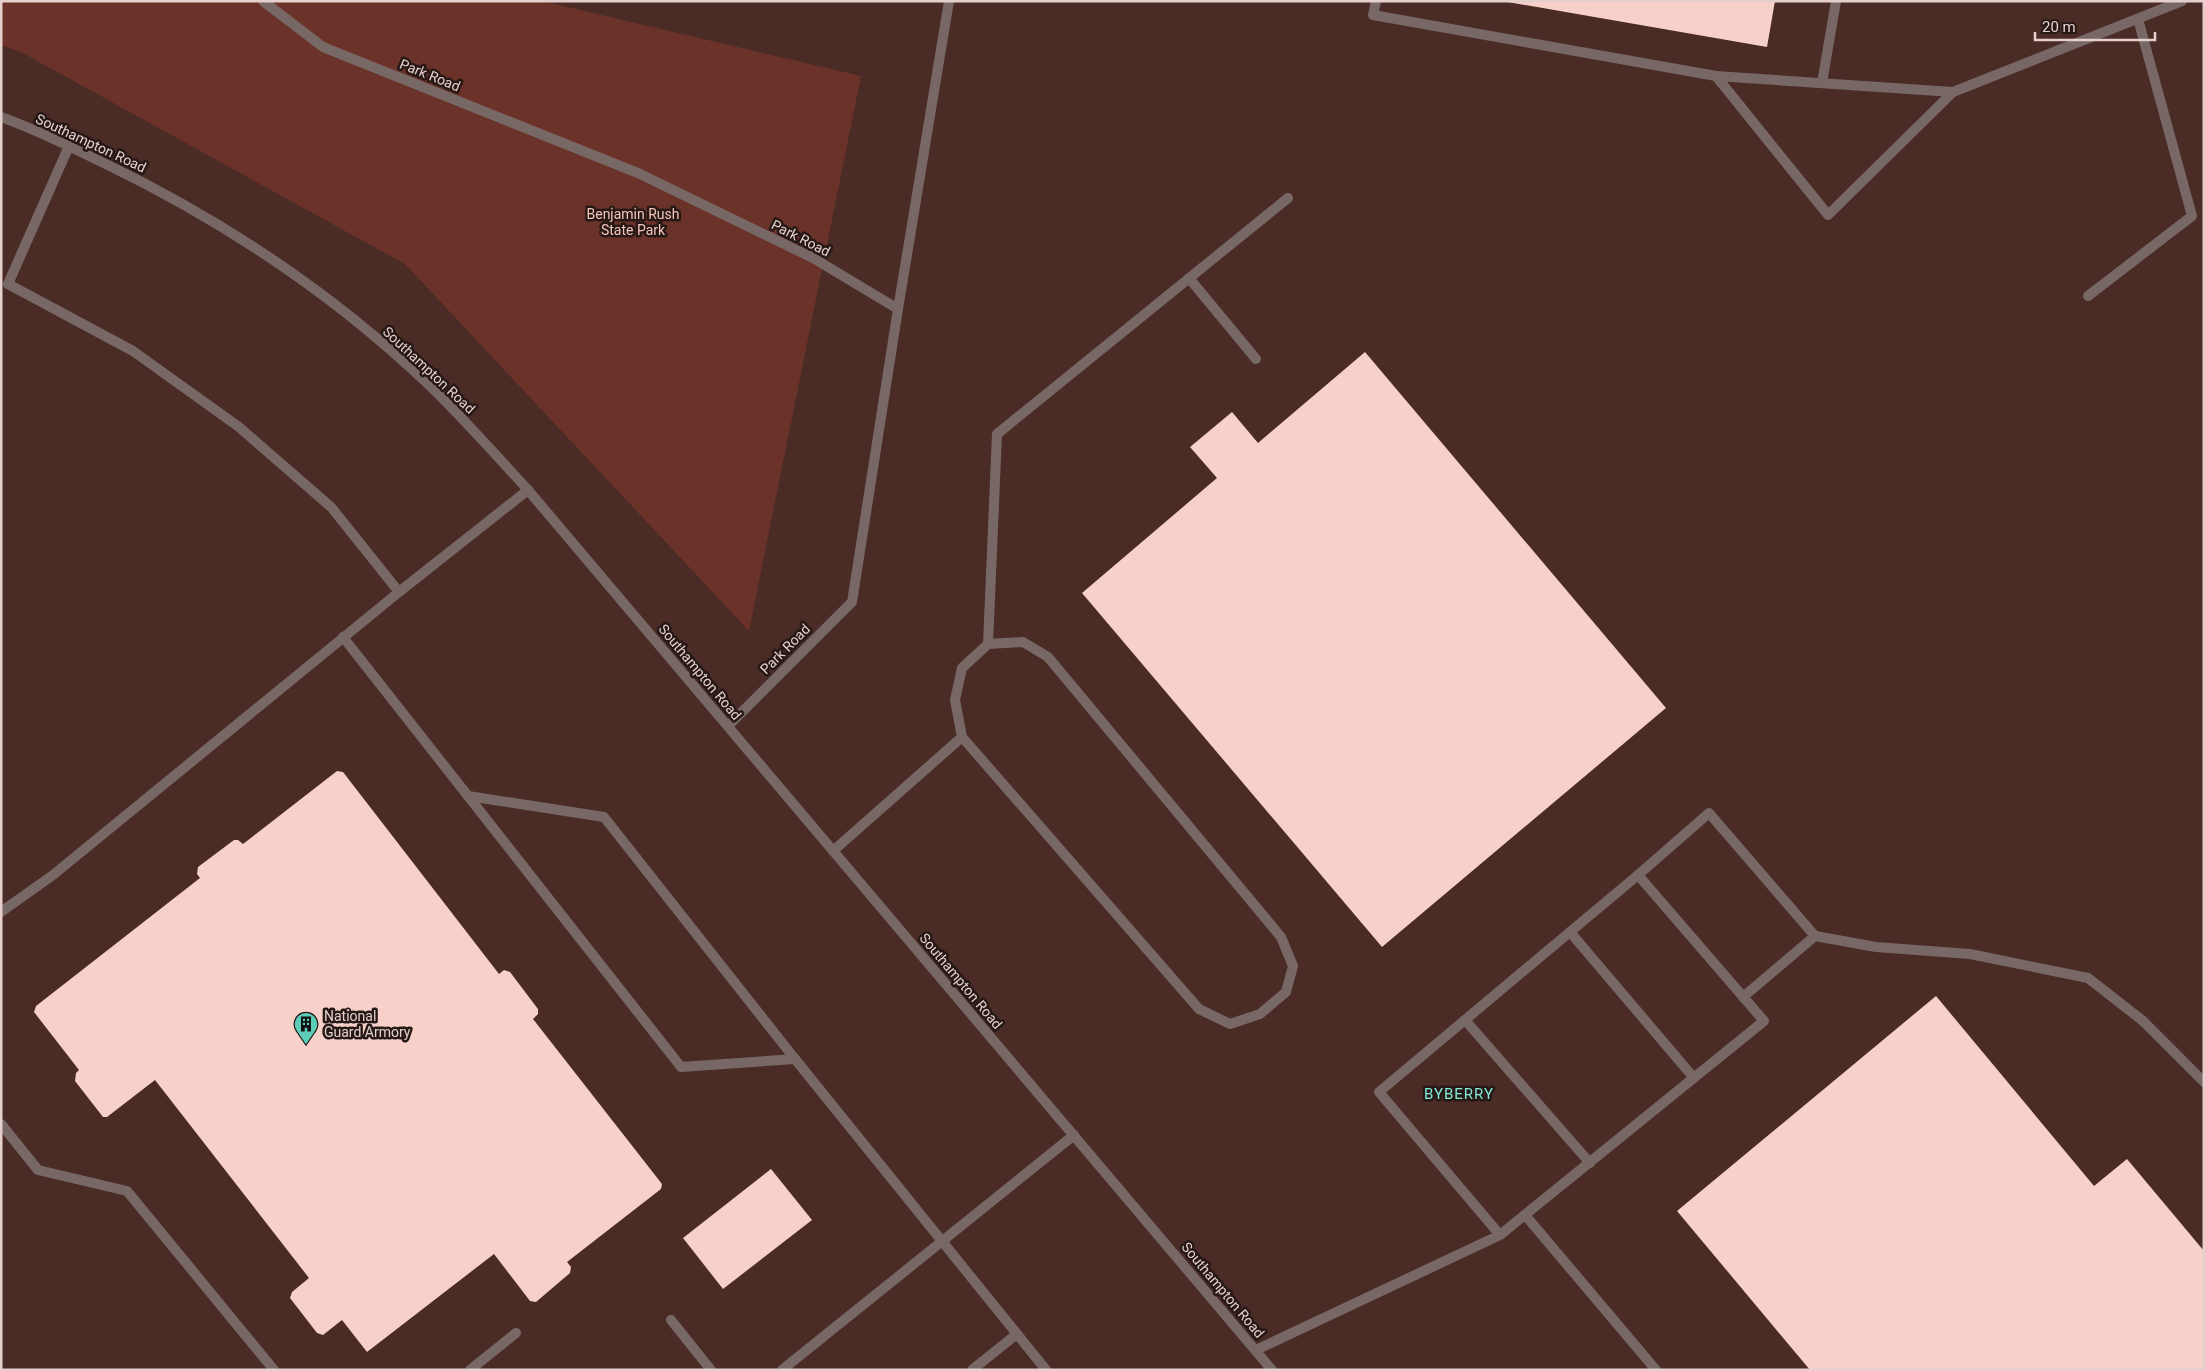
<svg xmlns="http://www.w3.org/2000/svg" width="2205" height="1371" viewBox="0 0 2205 1371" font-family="Roboto,sans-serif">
<rect width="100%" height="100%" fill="#4a2b26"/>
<!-- green -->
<polygon fill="#6b322a" points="1,1 542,1 861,76 749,631 405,264 21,52 1,45"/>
<!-- building -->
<g fill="#f7d0c9">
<polygon points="1502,1 1775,1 1767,47"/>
<polygon points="1365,352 1666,708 1382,947 1082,593 1217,478 1190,447 1232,412 1258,443"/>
<polygon points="337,771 343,772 499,974 504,970 510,972 538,1009 538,1014 533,1019 662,1184 661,1189 567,1262 571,1267 570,1273 536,1302 530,1301 494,1254 367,1352 342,1320 323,1335 317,1333 290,1298 292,1292 309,1278 155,1080 107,1117 103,1117 75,1081 76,1073 79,1070 34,1012 36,1006 200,878 197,874 198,867 234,840 238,840 243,844"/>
<polygon points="1936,996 2094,1186 2127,1159 2204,1251 2204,1370 1810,1370 1677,1211"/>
<polygon points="771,1169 812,1220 723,1289 683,1238"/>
</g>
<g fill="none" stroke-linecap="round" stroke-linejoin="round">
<!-- service -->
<g stroke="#786865" stroke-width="10">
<polyline points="1376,1 1373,15 1716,76 1828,215 1953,92 2182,1"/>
<polyline points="1716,76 1953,92"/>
<polyline points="1822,83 1836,1"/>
<polyline points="69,146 8,284 133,351 239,427 331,507 399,592 528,490"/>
<polyline points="1189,278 1256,359"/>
<polyline points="2088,296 2192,216 2138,19"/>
<polyline points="898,309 949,1"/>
<polyline points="343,637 681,1067 795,1059 1046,1370"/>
<polyline points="988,644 997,434 1288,198"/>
<polyline points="468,796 604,817 795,1059"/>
<polyline points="833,851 962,737 955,700 962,668 988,644 1023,642 1048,657 1281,937 1293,966 1286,992 1260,1014 1230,1024 1199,1009 962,737"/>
<polyline points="1638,875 1709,813 1815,936 1743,997"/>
<polyline points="1,912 53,875 399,592"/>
<polyline points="1570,932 1694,1078"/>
<polyline points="1815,936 1876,947 1970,954 2088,978 2143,1021 2204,1082"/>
<polyline points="1465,1020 1590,1163"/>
<polyline points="1,1124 38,1170 127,1191 274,1370"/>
<polyline points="1525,1215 1656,1370"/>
<polyline points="671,1320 711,1370"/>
<polyline points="1256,1350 1500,1235 1764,1021 1638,875 1379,1092 1500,1235"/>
<polyline points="470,1370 516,1333"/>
<polyline points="782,1370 1074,1135"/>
<polyline points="972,1370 1017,1334"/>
</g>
<!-- minor -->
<polyline stroke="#786865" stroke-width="10" points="263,1 323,47 638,173 813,258 898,309 852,602 728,726"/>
<!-- tertiary -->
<path stroke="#786865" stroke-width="10" d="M1,117C38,130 73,148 108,165C225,222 335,295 430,386C464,419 496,455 528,490L1272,1370"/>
</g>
<!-- icons -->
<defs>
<g id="building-pin" transform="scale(1.25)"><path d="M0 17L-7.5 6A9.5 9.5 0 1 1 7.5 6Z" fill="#5cceba" stroke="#261815"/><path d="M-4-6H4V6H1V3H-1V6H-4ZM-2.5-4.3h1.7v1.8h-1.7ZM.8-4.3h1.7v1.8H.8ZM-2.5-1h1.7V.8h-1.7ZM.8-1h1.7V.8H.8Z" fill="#111"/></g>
</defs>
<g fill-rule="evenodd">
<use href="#building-pin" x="306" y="1024"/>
</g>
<g text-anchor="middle" stroke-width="5" stroke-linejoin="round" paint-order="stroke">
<!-- street labels -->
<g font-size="14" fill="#e5d0cd" stroke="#261815">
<text transform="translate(430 75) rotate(22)" y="5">Park Road</text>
<text transform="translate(91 143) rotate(25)" y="5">Southampton Road</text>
<text transform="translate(801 238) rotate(27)" y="5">Park Road</text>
<text transform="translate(429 370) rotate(43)" y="5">Southampton Road</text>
<text transform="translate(785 649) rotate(-45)" y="5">Park Road</text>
<text transform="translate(700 672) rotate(50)" y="5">Southampton Road</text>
<text transform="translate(961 981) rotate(50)" y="5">Southampton Road</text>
<text transform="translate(1223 1290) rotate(50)" y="5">Southampton Road</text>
</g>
<!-- park labels -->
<g font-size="14" fill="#f5c5bc" stroke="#261815">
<text x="633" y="219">Benjamin Rush<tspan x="633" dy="16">State Park</tspan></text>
</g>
<!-- poi labels -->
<g font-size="14" fill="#e5d0cd" stroke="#261815" text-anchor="start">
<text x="324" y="1021">National<tspan x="324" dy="16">Guard Armory</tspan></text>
</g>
<!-- neighbourhood labels -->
<g font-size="15" letter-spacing="1" fill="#83e8d4" stroke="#261815">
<text x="1459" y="1099">BYBERRY</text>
</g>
</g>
<!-- border -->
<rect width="2205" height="1371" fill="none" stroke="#e5d0cd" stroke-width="5"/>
<!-- scale -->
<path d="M2035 32v8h120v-8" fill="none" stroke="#e5d0cd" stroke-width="2.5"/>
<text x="2042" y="32" font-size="15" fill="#e5d0cd" stroke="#261815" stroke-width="4" paint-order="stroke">20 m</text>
</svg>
